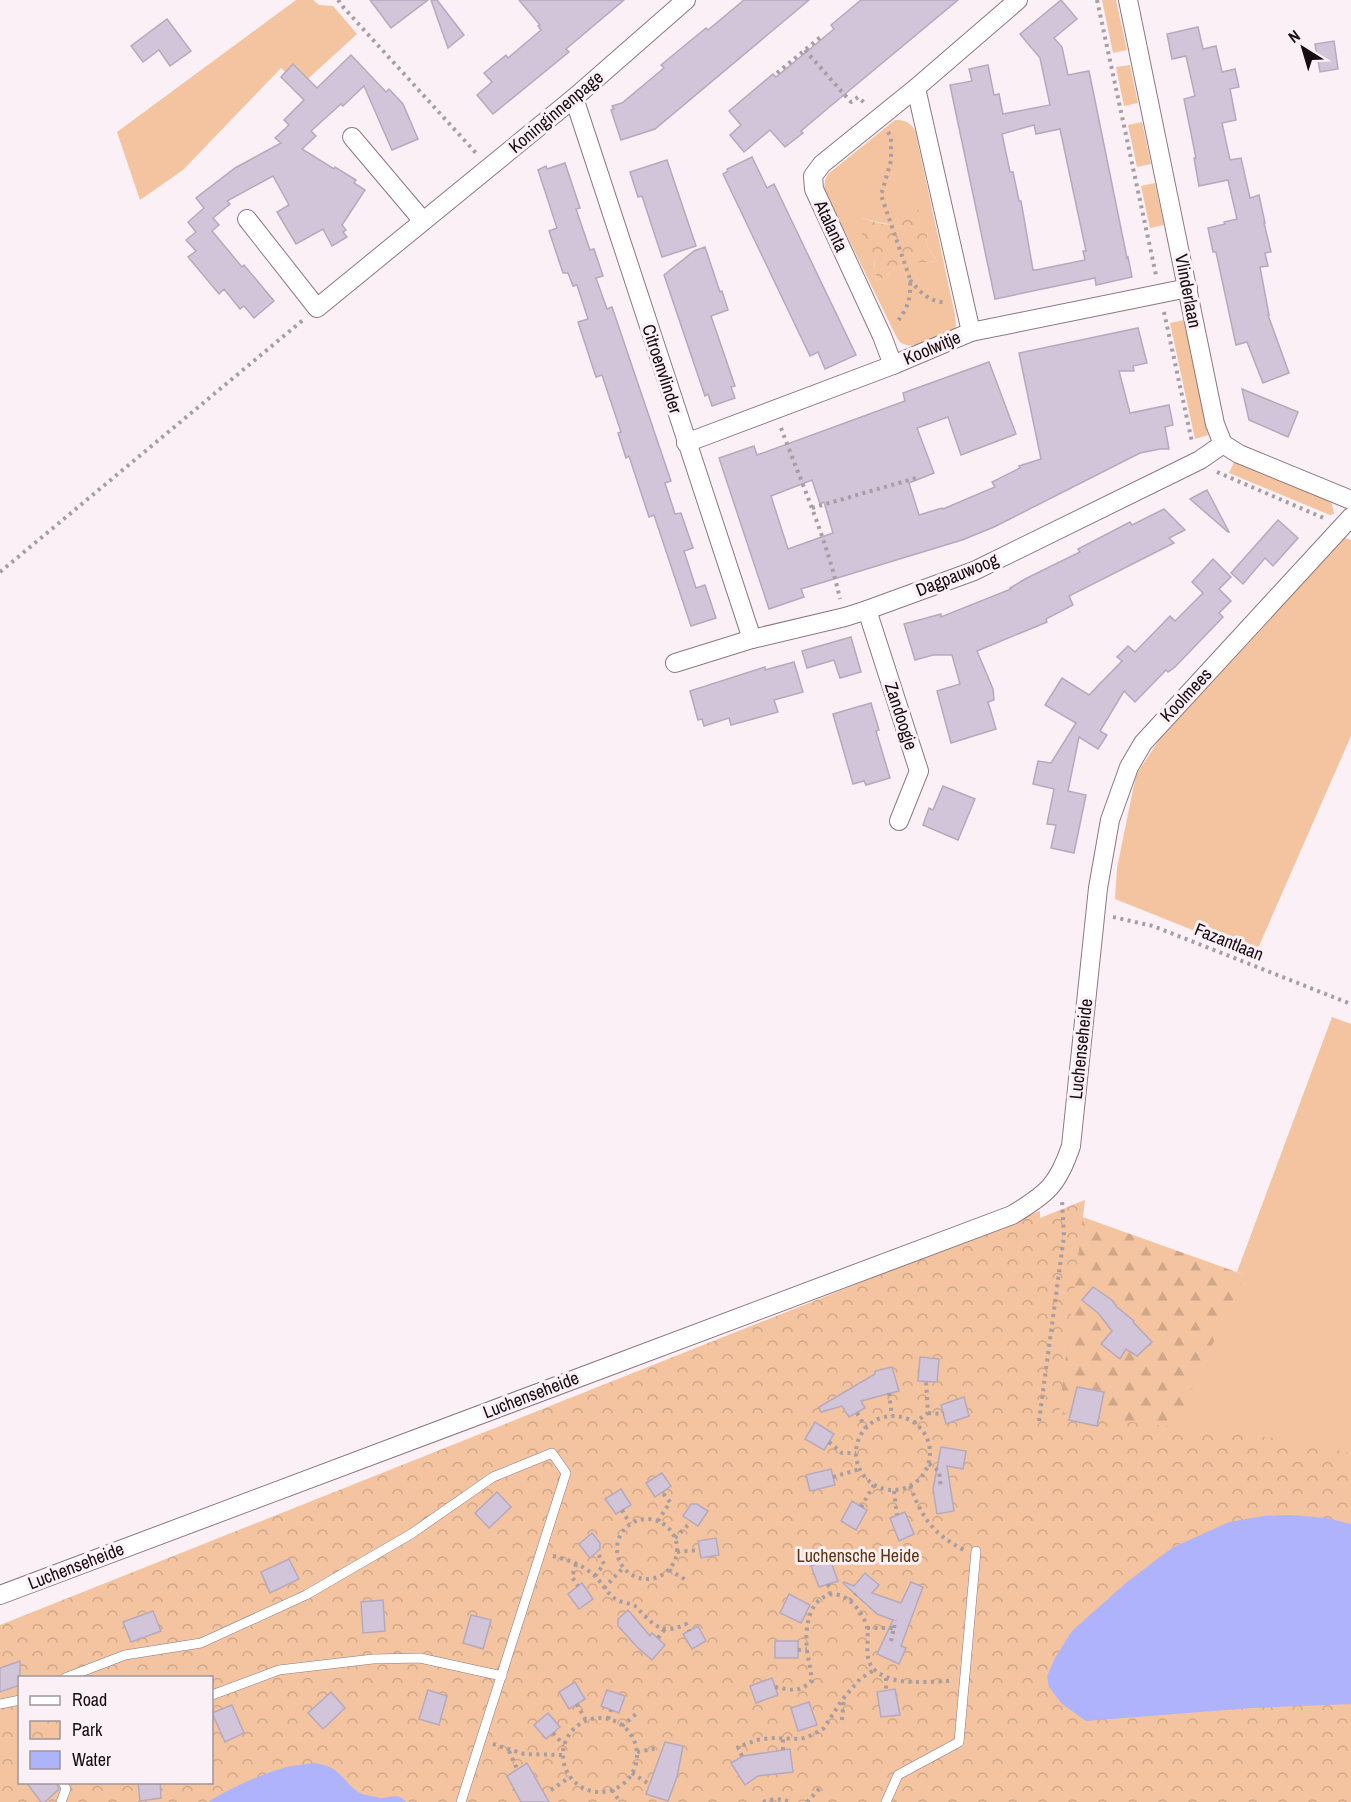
<svg xmlns="http://www.w3.org/2000/svg" width="1351" height="1802" viewBox="0 0 1351 1802" font-family="'Archivo Narrow',sans-serif">
<defs>
<pattern id="forest-firs" width="22" height="20" patternUnits="userSpaceOnUse" patternTransform="scale(1.5)"><rect width="22" height="20" fill="#f3c49f"/><path d="M5 1l3.5 6h-7zM16 11l3.5 6h-7z" fill="#d0a788"/></pattern>
<pattern id="park-crowns" width="20" height="18" patternUnits="userSpaceOnUse" patternTransform="scale(1.5)"><rect width="20" height="18" fill="#f3c49f"/><path d="M2 6a3 3 0 1 1 6 0M12 15a3 3 0 1 1 6 0" fill="none" stroke="#d0a788"/></pattern>
</defs>
<rect width="100%" height="100%" fill="#fbf0f5"/>
<!-- grass -->
<g fill="#f3c49f" fill-rule="evenodd">
<polygon points="296,0 313,0 319,5 333,6 357,34 300,86 281,68 183,170 140,200 117,132"/>
<polygon points="1102,0 1116,0 1127,50 1113,53"/>
<polygon points="1130,65 1138,103 1124,106 1116,67"/>
<path d="M895,120C905,120 909,122 915,130L955,315L956,326L952,333C940,337 912,352 900,342C898,340 897,337 895,334L824,189L825,180L828,174ZM862,218C883,224 902,226 923,231H928L926,244L937,261L922,263L907,259L899,261L888,275L876,281L874,259Z"/>
<polygon points="1142,122 1151,164 1137,167 1128,125"/>
<polygon points="1155,183 1164,225 1150,228 1141,186"/>
<polygon points="1184,320 1208,435 1195,439 1170,323"/>
<polygon points="1235,460 1324,498 1332,504 1334,514 1330,515 1229,473"/>
<polygon points="1343,537 1351,540 1351,736 1255,955 1115,899 1117,868 1136,775 1159,740"/>
<polygon points="1332,1017 1351,1024 1351,1467 1172,1428 1244,1275 1237,1272"/>
</g>
<!-- forest -->
<polygon fill="url(#forest-firs)" points="1077,1215 1245,1275 1173,1428 1351,1802 898,1802 1015,1695"/>
<!-- park -->
<g fill="url(#park-crowns)" fill-rule="evenodd">
<path d="M912,202L923,216V231H928L926,244L937,261L922,263L907,260L900,261L888,275L876,281L874,259L865,251L869,247L862,235V218C897,228 890,229 912,202Z"/>
<path d="M1085,1200L1059,1414L1311,1442L1351,1454V1802H0V1625L1040,1211V1218ZM20,1678H212V1782H20Z"/>
</g>
<!-- water -->
<g fill="#aeb3fb">
<polygon points="1289,1515 1327,1518 1351,1524 1351,1704 1251,1708 1086,1721 1062,1704 1049,1687 1047,1676 1055,1658 1072,1631 1127,1582 1172,1548 1229,1522 1264,1516"/>
<path d="M316,1763C323,1765 331,1766 337,1772C346,1779 351,1789 362,1794C367,1795 375,1797 380,1798C391,1798 398,1792 406,1802H208C226,1790 266,1772 287,1767C296,1765 306,1764 316,1763Z"/>
</g>
<!-- building -->
<g fill="#d2c4d9" stroke="#b7a9bd" stroke-width="1.5" fill-rule="evenodd">
<polygon points="370,0 428,0 391,28"/>
<polygon points="431,0 437,0 464,35 448,48"/>
<polygon points="519,0 624,0 566,49 569,52 493,114 477,95 492,82 484,73 506,55 508,58 541,30 538,26 540,25"/>
<polygon points="744,0 809,0 655,129 621,140 611,110 614,109 612,106 622,103 664,68 661,65 706,28 708,30"/>
<polygon points="861,0 958,0 827,109 801,131 803,133 785,147 770,130 744,152 730,135 741,125 729,111 773,74 776,77 810,49 834,29 831,25"/>
<path d="M1061,0L1077,19L1054,38L1062,47L1068,75L1089,71L1127,258L1128,257L1132,277L1096,285L1095,278L995,299L950,85L972,81L969,69L988,65L994,95L999,94L1003,114L1050,105L1040,58L1020,34ZM1034,125L1036,134L1060,129L1086,251H1083L1085,260L1036,270H1033L1021,201H1019L1013,172H1010L1002,134Z"/>
<polygon points="167,19 191,51 170,66 159,50 143,62 131,46"/>
<polygon points="1198,27 1203,49 1216,46 1222,72 1235,69 1239,87 1230,89 1236,120 1222,123 1230,160 1241,158 1250,198 1259,195 1265,223 1264,223 1271,252 1265,253 1268,266 1260,267 1269,315 1268,315 1289,373 1263,383 1247,342 1236,345 1216,252 1213,252 1208,228 1225,224 1224,222 1237,219 1228,180 1199,186 1194,158 1196,158 1184,99 1195,96 1186,56 1172,59 1167,34"/>
<polygon points="1334,41 1338,69 1320,72 1315,44"/>
<polygon points="351,55 386,92 389,89 403,104 418,139 392,150 364,86 343,106 341,104 311,131 316,136 302,149 334,169 335,167 356,180 354,183 365,190 342,225 346,230 343,232 347,237 332,246 323,229 296,244 277,212 289,205 273,176 227,201 230,204 213,218 219,225 212,231 242,267 244,265 274,301 254,318 244,306 240,309 224,289 219,294 188,257 196,251 186,240 196,232 188,222 204,208 196,198 235,168 281,143 275,138 289,125 284,120 304,100 281,77 293,64 317,88"/>
<polygon points="752,157 767,188 774,184 856,355 825,369 818,352 810,356 723,174 728,171 727,169"/>
<polygon points="667,160 696,246 662,257 642,196 638,197 630,172"/>
<polygon points="565,163 580,208 576,209 590,250 594,249 603,276 596,278 607,309 612,307 671,481 665,483 675,514 681,513 693,548 684,551 696,588 705,585 716,618 691,626 654,515 649,517 629,456 626,458 618,433 621,432 602,375 596,377 578,322 588,319 577,285 573,286 568,273 563,273 549,231 557,228 538,170 546,166 547,169"/>
<polygon points="705,247 720,292 722,291 728,310 711,316 735,386 731,387 735,398 712,406 708,394 705,396 664,275 694,251"/>
<path d="M1138,328L1147,363L1133,366L1134,371H1119L1130,413L1169,405L1173,425L1165,427L1169,449H1160L1140,453L994,527L962,540L801,589L804,597L769,609L719,458L754,446L757,455L905,401L903,393L989,362L1016,434L961,455L948,417L917,428L934,473L909,483L919,515L942,508L943,509L995,487L992,482L1020,468L1019,466L1041,459L1019,353ZM812,480L820,504L824,502L833,533L788,549L771,496Z"/>
<polygon points="1242,389 1298,412 1288,437 1249,420"/>
<polygon points="1207,490 1229,532 1228,532 1190,499"/>
<polygon points="1164,509 1185,530 1169,538 1174,543 1069,596 1073,605 1046,619 1047,622 977,651 993,689 994,700 988,702 996,729 951,743 937,691 960,684 952,655 933,655 915,660 904,624 941,614 941,617 1011,589 1010,588 1027,578 1080,552 1078,549 1130,522 1132,525"/>
<polygon points="1278,520 1298,538 1273,566 1265,558 1243,584 1231,573"/>
<polygon points="1213,559 1231,577 1219,589 1231,601 1219,613 1223,617 1175,667 1168,672 1166,670 1135,702 1124,691 1100,731 1107,735 1098,749 1079,737 1068,791 1086,795 1074,853 1051,848 1056,825 1047,824 1054,789 1033,784 1038,761 1051,763 1076,723 1045,705 1062,678 1089,695 1122,661 1117,657 1128,646 1135,652 1170,616 1175,621 1203,593 1192,582"/>
<polygon points="851,637 861,672 840,678 834,660 807,668 802,651"/>
<polygon points="794,662 803,692 774,700 778,712 731,725 729,718 704,726 702,719 698,720 690,691 765,667 765,670"/>
<polygon points="871,703 879,730 876,731 890,778 866,785 864,781 853,784 833,714"/>
<polygon points="943,786 975,799 958,840 923,825 929,808 933,810"/>
<polygon points="1093,1287 1112,1300 1117,1307 1134,1321 1133,1322 1152,1342 1137,1356 1126,1349 1120,1359 1101,1344 1112,1331 1099,1314 1082,1300"/>
<polygon points="920,1357 939,1359 937,1382 918,1381"/>
<polygon points="892,1367 899,1391 861,1401 865,1408 849,1417 842,1406 821,1412 819,1407 875,1374 875,1371"/>
<polygon points="1077,1387 1104,1392 1097,1426 1069,1420"/>
<polygon points="964,1397 969,1416 946,1424 941,1405"/>
<polygon points="815,1422 834,1434 824,1450 805,1439"/>
<polygon points="941,1447 966,1451 963,1469 947,1466 954,1511 937,1514 933,1489"/>
<polygon points="831,1469 835,1485 810,1491 806,1475"/>
<polygon points="662,1473 671,1486 655,1497 646,1483"/>
<polygon points="621,1489 631,1505 616,1514 605,1499"/>
<polygon points="497,1492 511,1507 489,1528 475,1513"/>
<polygon points="852,1501 867,1510 856,1530 841,1521"/>
<polygon points="691,1504 697,1504 708,1511 698,1526 683,1516"/>
<polygon points="905,1512 914,1534 899,1541 890,1518"/>
<polygon points="592,1533 600,1543 600,1549 590,1558 579,1544"/>
<polygon points="716,1538 719,1555 701,1558 698,1541"/>
<polygon points="289,1559 299,1579 270,1593 261,1572"/>
<polygon points="830,1559 838,1581 819,1587 811,1566"/>
<polygon points="865,1573 879,1585 872,1593 901,1603 911,1582 923,1587 901,1646 906,1648 899,1664 877,1654 893,1620 877,1614 843,1583 844,1582 854,1586"/>
<polygon points="582,1583 593,1599 579,1609 568,1594"/>
<polygon points="789,1594 810,1605 801,1623 780,1613"/>
<polygon points="383,1600 385,1631 363,1633 361,1602"/>
<polygon points="628,1610 650,1636 652,1633 665,1645 652,1660 637,1647 618,1626 618,1619"/>
<polygon points="153,1611 161,1631 131,1642 123,1622"/>
<polygon points="471,1615 491,1620 483,1649 463,1643"/>
<polygon points="698,1626 706,1641 692,1649 683,1634"/>
<rect x="775" y="1641" width="23" height="17"/>
<polygon points="20,1661 20,1685 0,1692 0,1668"/>
<polygon points="772,1678 778,1695 756,1703 750,1686"/>
<polygon points="575,1682 585,1699 569,1709 559,1692"/>
<polygon points="895,1689 900,1715 881,1717 877,1692"/>
<polygon points="428,1690 447,1696 439,1725 419,1719"/>
<polygon points="607,1690 625,1696 619,1713 601,1706"/>
<polygon points="331,1692 345,1708 323,1729 308,1713"/>
<polygon points="809,1702 817,1725 798,1731 791,1708"/>
<polygon points="232,1705 244,1733 225,1742 212,1713"/>
<polygon points="548,1713 560,1727 546,1739 534,1725"/>
<polygon points="665,1742 683,1746 677,1777 668,1801 646,1794"/>
<polygon points="790,1749 793,1772 758,1776 745,1785 731,1763 743,1756"/>
<polygon points="527,1763 549,1802 521,1802 507,1776"/>
<polygon points="26,1782 56,1782 59,1789 45,1802 41,1802"/>
<polygon points="138,1782 160,1782 161,1798 140,1801"/>
</g>
<g fill="none" stroke-linecap="round" stroke-linejoin="round">
<!-- service casing -->
<g stroke="#8f7782" stroke-width="10">
<g id="service">
<polyline points="65,1678 125,1655 201,1643 306,1595 411,1534 493,1477 552,1453 566,1473 461,1802"/>
<polyline points="212,1695 279,1670 373,1659 420,1658 502,1676"/>
<polyline points="0,1704 20,1700"/>
<polyline points="61,1802 66,1789 63,1782"/>
<polyline points="886,1802 898,1775 959,1742 976,1551"/>
</g>
</g>
<!-- minor casing -->
<g stroke="#8f7782" stroke-width="20">
<g id="minor">
<polyline points="1128,0 1215,424 1223,444 1239,454 1351,500"/>
<polyline points="916,88 971,332"/>
<polyline points="574,98 752,639"/>
<polyline points="352,137 423,221"/>
<polyline points="247,219 317,308 574,98 686,0"/>
<polyline points="893,365 882,336 814,189 813,176 822,164 916,88 1018,0"/>
<polyline points="686,443 893,365 971,332 1188,288"/>
<polyline points="867,610 919,771 899,821"/>
<polyline points="675,663 752,639 845,617 867,610 974,571 1200,460 1223,444"/>
<path d="M0,1595L1012,1215C1047,1194 1058,1185 1071,1146L1098,888L1110,820L1129,767L1143,743L1351,517"/>
</g>
</g>
<!-- path -->
<g stroke="#a79da2" stroke-width="4" stroke-dasharray="3 4.5" stroke-linecap="butt">
<polyline points="338,0 344,8 476,153"/>
<polyline points="1097,0 1156,275"/>
<polyline points="805,50 851,102 858,97 867,105"/>
<polyline points="777,73 823,35"/>
<path d="M888,132L891,137V161L881,195L910,279C911,300 908,307 896,324"/>
<path d="M910,280C919,291 930,303 945,302"/>
<polyline points="1164,312 1192,442"/>
<path d="M781,428C802,484 827,540 840,599"/>
<polyline points="1217,472 1326,519"/>
<polyline points="812,508 916,478"/>
<polyline points="0,572 303,320"/>
<polyline points="1113,917 1153,926 1351,1004"/>
<polyline points="889,1393 892,1416"/>
<polyline points="857,1413 866,1428"/>
<polyline points="928,1413 944,1414"/>
<circle cx="893" cy="1453" r="37"/>
<polyline points="1039,1421 1064,1236 1062,1200"/>
<polyline points="914,1423 928,1413 926,1382"/>
<polyline points="829,1442 842,1453 856,1453"/>
<polyline points="929,1464 939,1471 941,1488"/>
<polyline points="833,1477 860,1469"/>
<path d="M910,1486C923,1519 932,1533 964,1550"/>
<polyline points="894,1491 897,1515"/>
<polyline points="861,1507 874,1485"/>
<polyline points="622,1510 630,1524"/>
<circle cx="647" cy="1549" r="30"/>
<polyline points="658,1521 670,1502 662,1492"/>
<polyline points="675,1538 691,1522"/>
<polyline points="677,1552 699,1550"/>
<path d="M553,1556C569,1560 583,1565 595,1576C603,1584 608,1595 617,1600C623,1603 630,1603 635,1606C639,1609 641,1613 645,1616C659,1630 667,1633 686,1624L689,1631"/>
<polyline points="576,1564 572,1577 578,1586"/>
<polyline points="669,1570 686,1580"/>
<polyline points="595,1576 604,1564 597,1552"/>
<polyline points="828,1584 830,1594"/>
<polyline points="604,1588 623,1568"/>
<polyline points="850,1601 856,1594"/>
<polyline points="867,1628 894,1628 891,1641"/>
<polyline points="894,1628 895,1620"/>
<polyline points="658,1638 665,1629"/>
<polyline points="798,1650 807,1649"/>
<polyline points="886,1678 886,1691"/>
<path d="M775,1687C792,1690 797,1693 811,1682C812,1670 808,1661 807,1650C805,1632 807,1601 829,1595C846,1590 864,1613 867,1628C870,1643 862,1660 876,1671C896,1687 928,1681 952,1681"/>
<polyline points="577,1704 586,1721"/>
<circle cx="600" cy="1755" r="37"/>
<polyline points="608,1719 611,1710"/>
<polyline points="842,1720 844,1697"/>
<polyline points="622,1726 636,1714"/>
<polyline points="553,1733 564,1745"/>
<polyline points="493,1744 524,1754 563,1755"/>
<polyline points="783,1750 783,1739"/>
<polyline points="509,1751 517,1769"/>
<polyline points="637,1752 658,1748"/>
<polyline points="742,1756 738,1747 757,1740 771,1738 801,1739 812,1735 824,1728 842,1700 860,1679 874,1670"/>
<polyline points="632,1773 649,1784"/>
<polyline points="551,1790 570,1777"/>
<polyline points="612,1790 620,1802"/>
<path d="M763,1802C773,1798 782,1799 791,1802"/>
<polyline points="807,1802 822,1786"/>
</g>
<!-- service -->
<use href="#service" stroke="#fff" stroke-width="9"/>
<!-- minor -->
<use href="#minor" stroke="#fff" stroke-width="18"/>
</g>
<g text-anchor="middle" stroke-width="6" stroke-linejoin="round" paint-order="stroke">
<!-- street labels -->
<g font-size="18" fill="#160d11" stroke="#fbf0f5">
<text transform="translate(556 112) rotate(-40)" y="6">Koninginnenpage</text>
<text transform="translate(831 226) rotate(65)" y="6">Atalanta</text>
<text transform="translate(1188 291) rotate(79)" y="6">Vlinderlaan</text>
<text transform="translate(932 348) rotate(-23)" y="6">Koolwitje</text>
<text transform="translate(662 369) rotate(72)" y="6">Citroenvlinder</text>
<text transform="translate(957 575) rotate(-22)" y="6">Dagpauwoog</text>
<text transform="translate(1186 695) rotate(-47)" y="6">Koolmees</text>
<text transform="translate(901 716) rotate(72)" y="6">Zandoogje</text>
<text transform="translate(1229 942) rotate(22)" y="6">Fazantlaan</text>
<text transform="translate(1081 1049) rotate(-84)" y="6">Luchenseheide</text>
<text transform="translate(531 1395) rotate(-21)" y="6">Luchenseheide</text>
<text transform="translate(76 1566) rotate(-21)" y="6">Luchenseheide</text>
</g>
<!-- park labels -->
<g font-size="18" fill="#5e340c" stroke="#fbf0f5">
<text x="858" y="1562">Luchensche Heide</text>
</g>
</g>
<!-- legend -->
<rect x="18" y="1676" width="195" height="108" fill="#fbf0f5" stroke="#9f959a" stroke-width="1.5"/>
<rect x="30" y="1696" width="30" height="9" fill="#ffffff" stroke="#9f959a" stroke-width="1.5"/>
<text x="72" y="1706" font-size="18" fill="#160d11">Road</text>
<rect x="30" y="1721" width="30" height="18" fill="url(#park-crowns)" stroke="#9f959a" stroke-width="1.5"/>
<text x="72" y="1736" font-size="18" fill="#160d11">Park</text>
<rect x="30" y="1751" width="30" height="18" fill="#aeb3fb" stroke="#9f959a" stroke-width="1.5"/>
<text x="72" y="1766" font-size="18" fill="#160d11">Water</text>
<!-- north arrow -->
<g transform="translate(1303 48) rotate(323)" stroke="#fbf0f5" stroke-width="4.5" paint-order="stroke">
<path d="M0-4.5L10 22L0 15L-10 22Z" fill="#160d11"/>
<text y="-9" font-size="16" font-weight="bold" text-anchor="middle" fill="#160d11">N</text>
</g>
</svg>
